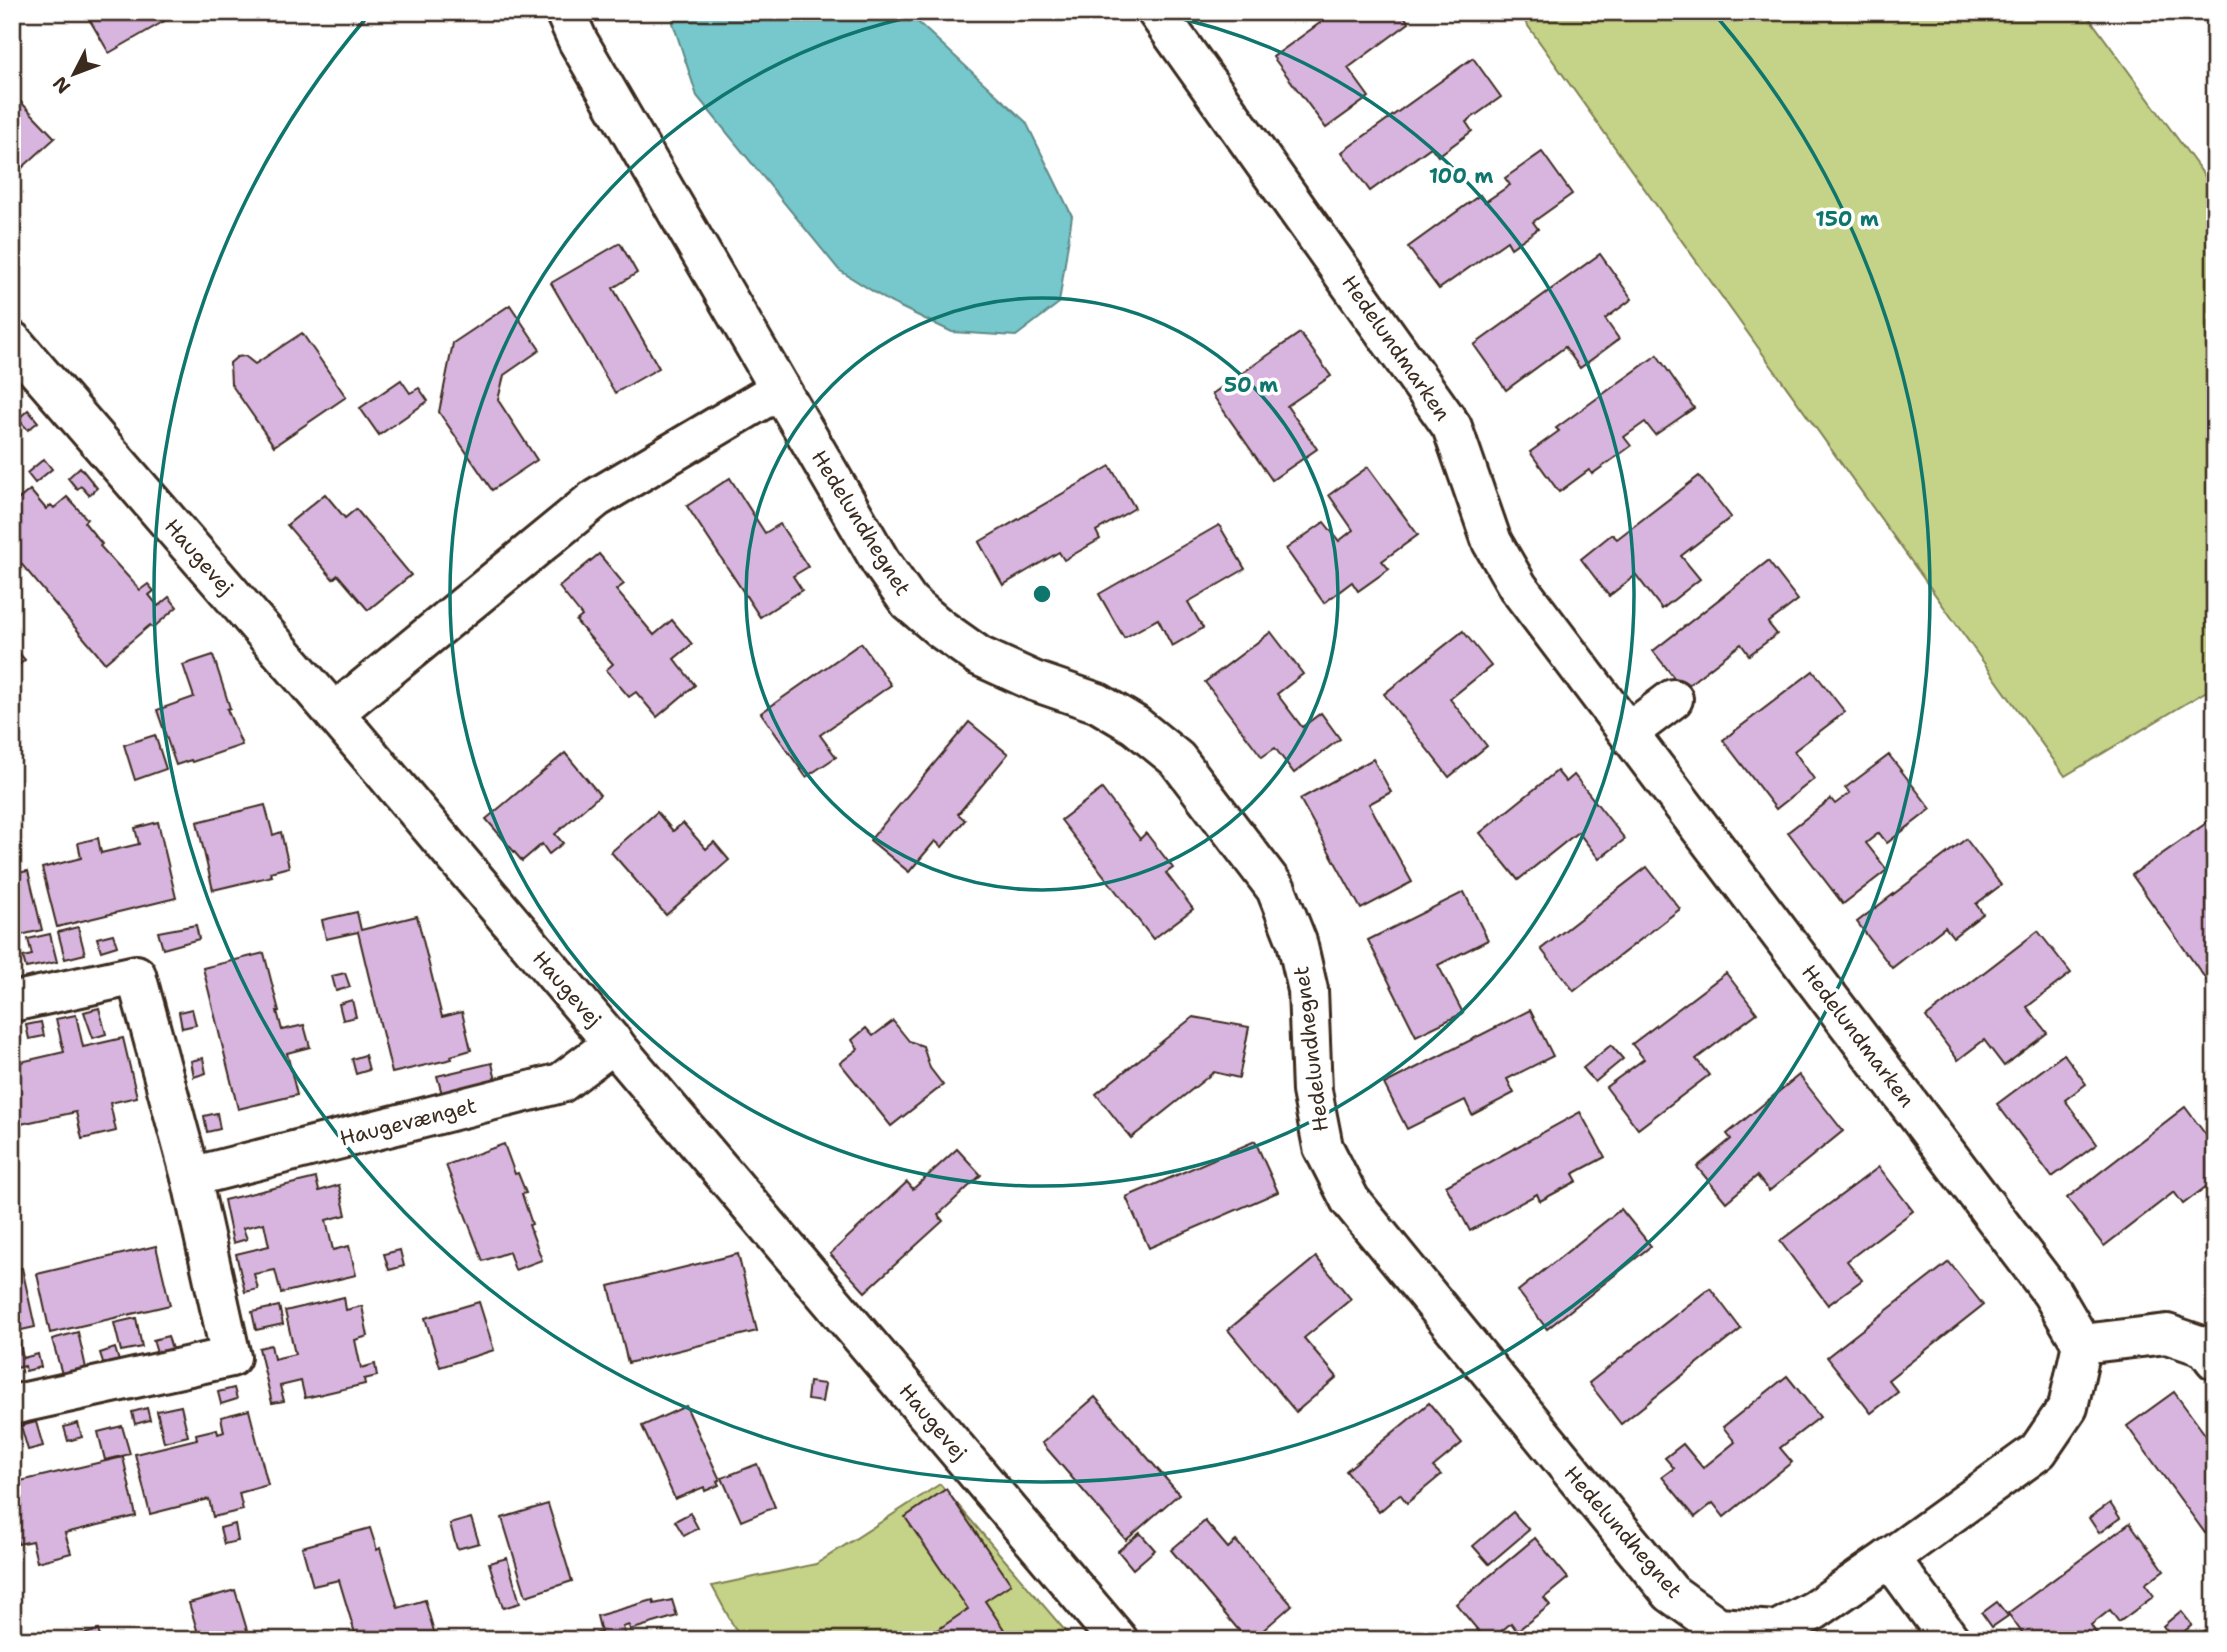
<svg xmlns="http://www.w3.org/2000/svg" width="2227" height="1652" viewBox="0 0 2227 1652" font-family="'Shantell Sans',sans-serif">
<rect width="100%" height="100%" fill="#fff"/>
<filter id="ink" filterUnits="userSpaceOnUse"><feTurbulence type="fractalNoise" baseFrequency=".0143" numOctaves="2"/><feDisplacementMap in="SourceGraphic" scale="14" xChannelSelector="R" yChannelSelector="G"/><feConvolveMatrix kernelMatrix="1 2 1 2 8 2 1 2 1" color-interpolation-filters="sRGB"/></filter>
<g filter="url(#ink)">
<!-- green -->
<g fill="#c4d387" stroke="#807e52" stroke-width="2">
<polygon points="1518,12 2085,12 2215,190 2215,686 2065,776"/>
<polygon points="940,1484 1073,1640 741,1640 712,1586 816,1564"/>
</g>
<!-- water -->
<polygon fill="#76c8cc" stroke="#5e8986" stroke-width="2" points="674,12 907,12 1026,122 1072,216 1059,303 1016,336 952,332 890,302 839,270 697,96 673,23"/>
<!-- building -->
<g fill="#d8b5df" stroke="#3b2a1e" stroke-width="2">
<polygon points="85,12 180,12 109,53"/>
<polygon points="1335,12 1401,12 1409,23 1348,68 1369,97 1326,128 1273,57"/>
<polygon points="1473,58 1501,97 1466,122 1472,131 1438,156 1431,147 1370,191 1342,152"/>
<polygon points="17,98 55,138 12,177 12,102"/>
<polygon points="1542,152 1572,194 1533,222 1538,229 1511,248 1507,241 1439,289 1408,247 1480,195 1485,202 1510,185 1505,178"/>
<polygon points="620,243 637,273 613,288 659,368 615,393 551,283"/>
<polygon points="1600,254 1632,299 1605,319 1619,339 1580,368 1565,347 1506,390 1474,345"/>
<polygon points="510,305 540,350 504,375 498,400 537,460 492,490 439,412 453,343"/>
<polygon points="302,333 346,397 274,446 231,384 230,363 237,357 245,356 255,364"/>
<polygon points="1300,333 1331,376 1287,406 1317,449 1272,480 1212,394"/>
<polygon points="1657,355 1694,408 1655,435 1645,422 1624,437 1631,446 1592,474 1589,470 1559,492 1530,452 1559,431 1556,428"/>
<polygon points="401,380 410,393 419,388 428,401 379,435 360,408"/>
<polygon points="28,410 38,422 28,430 18,419"/>
<polygon points="44,459 52,469 35,483 27,473"/>
<polygon points="1110,466 1135,508 1096,531 1100,539 1064,560 1059,552 1003,585 979,542"/>
<polygon points="80,467 97,488 89,495 81,486 77,489 68,478"/>
<polygon points="1368,467 1418,535 1382,561 1389,569 1358,591 1352,582 1324,603 1286,549 1324,522 1339,541 1353,530 1329,495"/>
<polygon points="1699,476 1731,517 1681,556 1700,579 1662,609 1636,575 1609,596 1581,559 1612,534 1617,539"/>
<polygon points="730,478 765,533 780,524 808,567 793,576 802,590 760,617 687,506"/>
<polygon points="30,490 46,509 51,505 54,508 67,497 87,519 84,522 102,544 100,546 140,590 148,584 154,591 149,595 158,606 169,597 177,607 153,628 150,625 105,663 12,553 12,491 19,499"/>
<polygon points="325,494 345,518 356,509 411,575 368,610 338,575 333,579 287,525"/>
<polygon points="1219,525 1245,569 1188,602 1203,628 1172,646 1158,619 1124,638 1099,594"/>
<polygon points="599,554 624,584 616,590 654,635 672,620 692,644 674,659 695,685 657,717 636,692 629,697 606,670 613,664 576,621 582,616 559,587"/>
<polygon points="1768,561 1798,600 1768,623 1777,634 1749,655 1741,644 1683,689 1653,651"/>
<polygon points="1463,631 1491,666 1450,699 1487,746 1449,777 1384,694"/>
<polygon points="1271,632 1303,674 1277,694 1302,727 1321,713 1340,739 1294,773 1275,748 1262,757 1205,682"/>
<polygon points="861,643 891,685 820,735 836,757 806,777 761,713"/>
<polygon points="13,646 25,660 12,671 12,647"/>
<polygon points="213,655 230,708 227,709 242,745 192,762 191,760 176,765 157,710 194,697 183,665"/>
<polygon points="1813,671 1845,712 1794,751 1814,779 1776,809 1723,740"/>
<polygon points="969,722 1008,754 958,814 965,820 942,847 935,841 909,872 870,840"/>
<polygon points="155,735 166,769 135,780 124,745"/>
<polygon points="565,753 600,795 555,834 563,843 549,854 542,844 522,861 486,819"/>
<polygon points="1889,755 1931,809 1887,843 1879,833 1866,843 1887,870 1843,904 1788,832 1831,799 1835,804 1850,793 1845,788"/>
<polygon points="1373,759 1391,792 1369,804 1412,882 1361,909 1300,799"/>
<polygon points="1557,771 1566,782 1574,775 1625,839 1599,859 1578,832 1518,880 1480,833"/>
<polygon points="1102,789 1140,839 1146,833 1173,868 1166,873 1193,909 1153,939 1061,820"/>
<polygon points="265,805 273,835 281,832 289,867 270,872 272,876 213,890 197,822"/>
<polygon points="657,812 673,831 683,823 706,849 714,842 729,860 666,915 611,852"/>
<polygon points="2215,817 2215,992 2132,875"/>
<polygon points="158,822 176,898 57,927 42,868 81,858 78,843 98,838 101,853 139,844 135,828"/>
<polygon points="1966,839 2001,885 1976,904 1983,914 1953,937 1945,927 1892,968 1857,922"/>
<polygon points="1647,867 1680,909 1574,991 1541,949"/>
<polygon points="28,871 42,930 12,937 12,874"/>
<polygon points="1464,892 1488,940 1438,965 1463,1013 1416,1036 1368,940"/>
<polygon points="357,912 361,930 417,916 442,1017 462,1012 471,1050 451,1056 452,1059 392,1073 358,932 326,939 322,920"/>
<polygon points="196,925 199,939 163,949 158,932"/>
<polygon points="78,927 85,954 65,959 58,932"/>
<polygon points="2038,931 2071,973 2027,1007 2047,1033 2004,1066 1984,1040 1958,1060 1926,1017"/>
<polygon points="50,934 57,962 26,968 23,957 32,955 28,939"/>
<polygon points="113,934 117,946 101,951 97,938"/>
<polygon points="264,953 279,1011 277,1011 282,1030 304,1025 310,1047 287,1053 297,1095 238,1109 203,968"/>
<polygon points="345,973 350,987 336,991 332,976"/>
<polygon points="1726,973 1757,1013 1696,1059 1709,1075 1638,1129 1606,1087 1644,1059 1632,1044"/>
<polygon points="352,1000 356,1017 343,1020 339,1004"/>
<polygon points="99,1008 106,1034 93,1038 84,1012"/>
<polygon points="192,1009 196,1025 182,1028 179,1012"/>
<polygon points="1530,1010 1553,1056 1507,1079 1514,1093 1472,1115 1465,1100 1407,1129 1384,1084"/>
<polygon points="76,1015 83,1047 123,1038 137,1097 110,1103 116,1131 82,1139 76,1112 12,1126 12,1064 64,1052 56,1019"/>
<polygon points="1193,1017 1249,1027 1239,1078 1214,1072 1131,1138 1096,1094"/>
<polygon points="893,1021 909,1041 923,1046 930,1068 943,1085 891,1126 840,1063 858,1049 852,1040 866,1028 873,1036"/>
<polygon points="41,1022 44,1036 29,1039 26,1025"/>
<polygon points="1611,1045 1623,1059 1595,1082 1583,1068"/>
<polygon points="2064,1054 2086,1084 2065,1100 2097,1144 2052,1177 1997,1104"/>
<polygon points="365,1055 369,1070 356,1074 352,1059"/>
<polygon points="203,1058 206,1073 194,1077 191,1061"/>
<polygon points="492,1063 496,1081 442,1094 437,1076"/>
<polygon points="1799,1075 1843,1131 1769,1191 1757,1176 1726,1202 1697,1167 1731,1139 1727,1134"/>
<polygon points="2185,1107 2215,1147 2215,1180 2183,1204 2174,1192 2104,1246 2067,1198"/>
<polygon points="1580,1112 1605,1157 1573,1174 1577,1181 1540,1201 1537,1194 1470,1231 1446,1186"/>
<polygon points="217,1113 220,1129 207,1132 204,1116"/>
<polygon points="1255,1141 1278,1192 1149,1248 1126,1197"/>
<polygon points="504,1144 515,1174 518,1173 526,1193 522,1194 532,1224 529,1225 542,1260 515,1270 509,1252 483,1261 446,1165"/>
<polygon points="957,1149 981,1175 938,1215 943,1221 865,1292 830,1254 907,1182 913,1189"/>
<polygon points="1879,1167 1913,1211 1847,1261 1862,1280 1828,1305 1780,1241"/>
<polygon points="316,1178 319,1191 339,1185 346,1215 326,1220 333,1250 349,1246 356,1275 281,1293 275,1270 254,1274 258,1289 245,1292 236,1254 269,1246 264,1223 243,1228 247,1239 233,1243 224,1200"/>
<polygon points="1621,1209 1651,1246 1547,1329 1518,1291"/>
<polygon points="156,1246 170,1305 50,1333 37,1274"/>
<polygon points="2215,1248 2215,1267 2206,1255"/>
<polygon points="400,1250 404,1266 389,1270 384,1254"/>
<polygon points="738,1254 757,1331 628,1363 609,1286"/>
<polygon points="1316,1257 1351,1299 1304,1338 1337,1377 1296,1412 1228,1330"/>
<polygon points="1949,1262 1983,1305 1888,1380 1898,1392 1871,1413 1827,1357"/>
<polygon points="22,1268 35,1327 17,1331 23,1358 38,1354 41,1367 26,1371 25,1366 12,1369 12,1270"/>
<polygon points="1710,1288 1741,1329 1621,1424 1589,1383"/>
<polygon points="344,1297 346,1310 362,1306 368,1336 355,1340 361,1368 375,1364 377,1376 364,1379 365,1384 305,1398 301,1381 280,1386 284,1401 272,1403 259,1348 271,1345 274,1359 295,1354 285,1311"/>
<polygon points="479,1302 494,1350 440,1367 425,1318"/>
<polygon points="279,1306 283,1324 256,1330 252,1312"/>
<polygon points="136,1318 142,1347 121,1351 114,1323"/>
<polygon points="78,1332 86,1368 62,1374 52,1339"/>
<polygon points="168,1336 172,1349 157,1353 153,1340"/>
<polygon points="115,1348 119,1361 104,1365 100,1353"/>
<polygon points="1787,1376 1820,1417 1780,1448 1792,1462 1724,1517 1713,1503 1695,1517 1662,1477 1674,1468 1665,1458 1683,1444 1703,1468 1735,1442 1723,1427"/>
<polygon points="809,1382 825,1384 822,1402 807,1400"/>
<polygon points="234,1388 237,1399 221,1404 218,1392"/>
<polygon points="2174,1392 2215,1448 2215,1526 2205,1533 2127,1426"/>
<polygon points="1095,1397 1179,1494 1126,1540 1042,1443"/>
<polygon points="1429,1403 1462,1443 1433,1467 1441,1475 1407,1503 1400,1494 1379,1512 1346,1471"/>
<polygon points="181,1406 188,1436 164,1442 157,1411"/>
<polygon points="686,1406 720,1480 717,1481 719,1485 705,1491 704,1487 675,1499 642,1426"/>
<polygon points="147,1408 150,1420 135,1424 132,1412"/>
<polygon points="249,1410 268,1485 239,1493 243,1510 213,1517 209,1499 150,1514 135,1454 197,1439 196,1434 217,1429 218,1434 224,1432 221,1417"/>
<polygon points="36,1422 43,1446 28,1450 21,1426"/>
<polygon points="78,1423 82,1437 68,1441 64,1427"/>
<polygon points="122,1426 130,1454 105,1460 98,1432"/>
<polygon points="123,1457 136,1516 65,1533 71,1553 37,1562 32,1541 18,1544 12,1519 12,1483"/>
<polygon points="757,1464 775,1507 741,1521 722,1478"/>
<polygon points="946,1489 1011,1584 985,1601 1011,1640 931,1640 938,1634 936,1631 968,1609 905,1517"/>
<polygon points="2110,1503 2120,1518 2099,1533 2089,1518"/>
<polygon points="548,1504 572,1581 526,1596 502,1518"/>
<polygon points="1513,1512 1529,1530 1489,1564 1473,1546"/>
<polygon points="690,1513 698,1528 684,1536 675,1521"/>
<polygon points="471,1518 479,1543 457,1549 450,1524"/>
<polygon points="1205,1521 1228,1548 1236,1541 1292,1605 1252,1640 1247,1640 1171,1550"/>
<polygon points="2130,1523 2164,1570 2145,1584 2154,1596 2119,1622 2110,1610 2091,1625 2098,1636 2093,1640 2027,1640 2008,1613"/>
<polygon points="235,1524 238,1541 224,1544 220,1528"/>
<polygon points="370,1528 377,1550 380,1548 398,1608 425,1600 435,1635 416,1640 357,1640 339,1580 313,1586 302,1547"/>
<polygon points="1140,1533 1155,1550 1133,1569 1118,1551"/>
<polygon points="1535,1538 1568,1578 1544,1598 1550,1605 1517,1631 1511,1623 1491,1640 1486,1640 1456,1604"/>
<polygon points="507,1558 520,1603 503,1608 489,1563"/>
<polygon points="235,1590 250,1640 200,1640 189,1603"/>
<polygon points="653,1600 654,1604 672,1600 677,1616 630,1630 629,1625 623,1627 627,1640 575,1640 601,1632 597,1616"/>
<polygon points="1997,1602 2008,1616 1992,1627 1982,1613"/>
<polygon points="2181,1611 2192,1625 2174,1640 2163,1626"/>
<polygon points="98,1630 101,1640 64,1640"/>
<polygon points="2205,1630 2212,1640 2192,1640"/>
</g>
<g fill="none" stroke-linecap="round" stroke-linejoin="round">
<!-- minor casing -->
<g stroke="#3b2a1e" stroke-width="44">
<g id="minor">
<polyline points="565,12 578,41 780,389"/>
<polyline points="1157,12 1452,427 1492,542 1518,587 2052,1293 2082,1344 2068,1407 2038,1451 1890,1558"/>
<polyline points="12,341 334,713 1118,1640"/>
<polyline points="334,713 596,498 780,389 880,561 909,602 941,629 979,656 1034,681 1098,703 1135,725 1177,759 1276,889 1297,942 1308,990 1312,1091 1323,1147 1350,1200 1671,1593 1718,1627 1776,1631 1815,1610 1890,1558 1950,1640"/>
<polyline points="1629,732 1673,699"/>
<polyline points="12,1002 136,975 191,1177 561,1083 614,1043"/>
<polyline points="2082,1344 2167,1334 2205,1347 2215,1360"/>
<polyline points="12,1405 231,1357 191,1177"/>
</g>
</g>
<!-- minor -->
<use href="#minor" stroke="#fff" stroke-width="38"/>
</g>
</g>
<!-- distance rings -->
<g fill="none" stroke="#0f766e" stroke-width="3.5">
<circle cx="1042" cy="594" r="296"/>
<path d="M1155 13A592 592 0 1 1 929 13"/>
<path d="M1717 17A888 888 0 1 1 367 17"/>
</g>
<g text-anchor="middle" stroke-width="7" stroke-linejoin="round" paint-order="stroke">
<!-- street labels -->
<g font-size="21" fill="#3b2a1e" stroke="#fff">
<text transform="translate(1396 348) rotate(55)" y="7">Hedelundmarken</text>
<text transform="translate(861 523) rotate(58)" y="7">Hedelundhegnet</text>
<text transform="translate(199 557) rotate(49)" y="7">Haugevej</text>
<text transform="translate(567 989) rotate(49)" y="7">Haugevej</text>
<text transform="translate(1858 1036) rotate(53)" y="7">Hedelundmarken</text>
<text transform="translate(1311 1049) rotate(-97)" y="7">Hedelundhegnet</text>
<text transform="translate(408 1122) rotate(-14)" y="7">Haugevænget</text>
<text transform="translate(933 1422) rotate(50)" y="7">Haugevej</text>
<text transform="translate(1623 1532) rotate(49)" y="7">Hedelundhegnet</text>
</g>
</g>
<circle cx="1042" cy="594" r="10" fill="#0f766e" stroke="#fff" stroke-width="3.5"/>
<g font-size="21" text-anchor="middle" font-weight="bold" fill="#0f766e" stroke="#fff" stroke-width="7" stroke-linejoin="round" paint-order="stroke">
<text x="1461" y="183">100 m</text>
<text x="1847" y="226">150 m</text>
<text x="1251" y="392">50 m</text>
</g>
<!-- margin -->
<rect width="2227" height="1652" fill="none" stroke="#fff" stroke-width="42"/>
<rect x="21" y="21" width="2185" height="1610" fill="none" stroke="#3b2a1e" stroke-width="2.5" filter="url(#ink)"/>
<!-- north arrow -->
<g transform="translate(74 74) rotate(228)" stroke="#ffffff" stroke-width="5" paint-order="stroke">
<path d="M0-5L12 26L0 18L-12 26Z" fill="#3b2a1e"/>
<text y="-10" font-size="19" font-weight="bold" text-anchor="middle" fill="#3b2a1e">N</text>
</g>
</svg>
